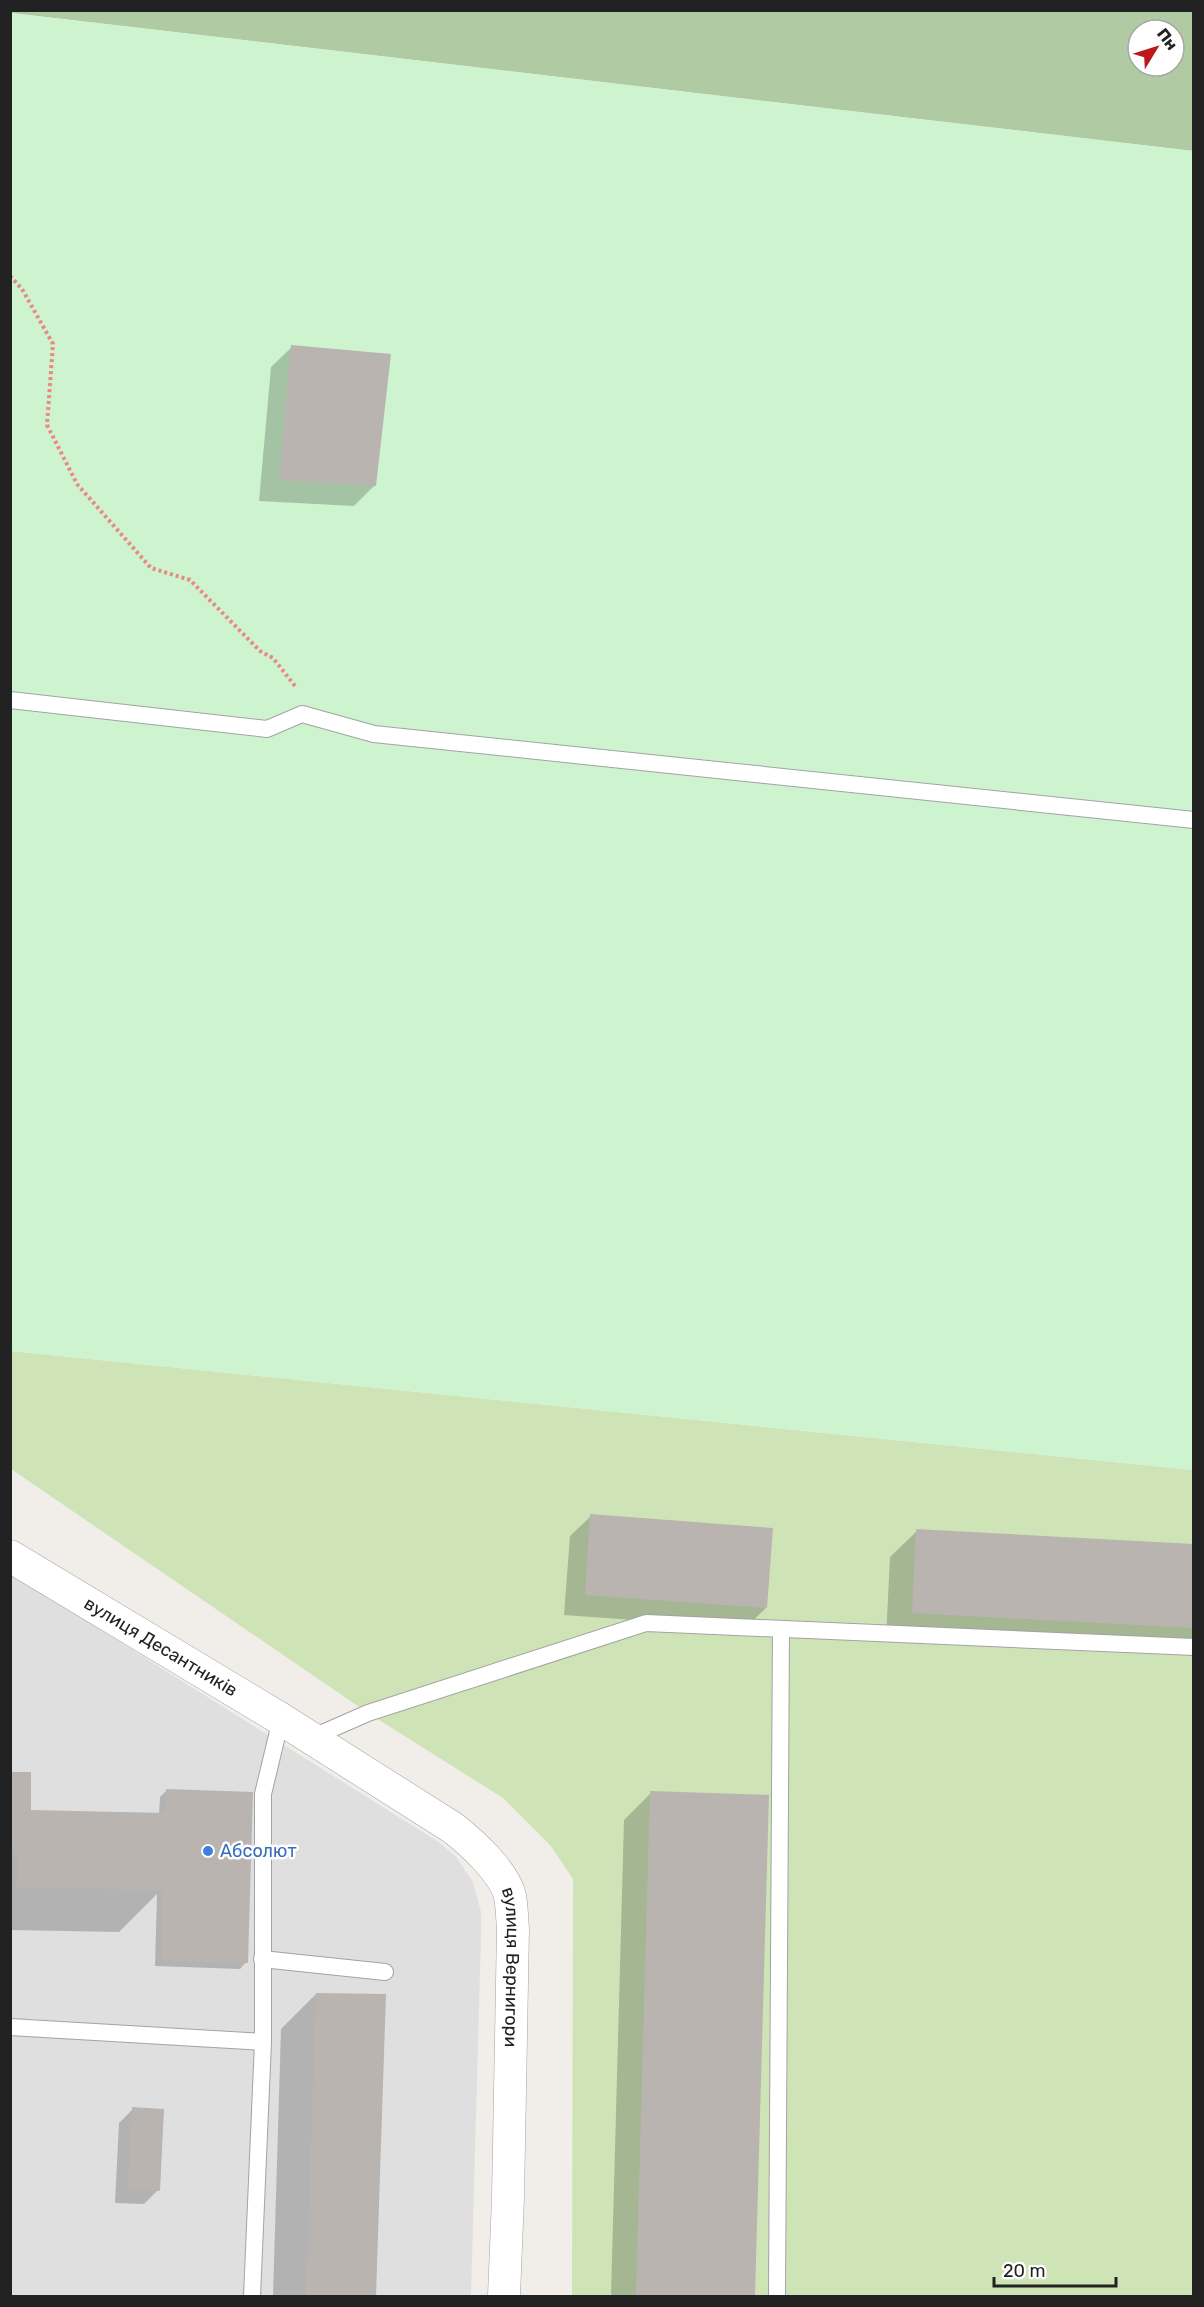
<svg xmlns="http://www.w3.org/2000/svg" width="1204" height="2307" viewBox="0 0 1204 2307" font-family="Rubik,sans-serif">
<rect width="100%" height="100%" fill="#f1eeea"/>
<!-- residential -->
<polygon fill="#e0dfdf" points="10,1573 440,1843 456,1857 473,1882 481,1912 481,1935 471,2296 11,2296"/>
<!-- grass -->
<polygon fill="#cee4b7" points="10,1351 1193,1470 1193,2296 572,2296 573,1879 550,1845 503,1798 368,1713 11,1469"/>
<!-- forest -->
<path fill="#b0cba4" fill-rule="evenodd" d="M11,10L1193,11V151L11,13ZM1138,30H1174V66H1138Z"/>
<!-- park -->
<polygon fill="#cef4cf" points="11,13 1193,151 1193,1470 11,1351"/>
<!-- shadow -->
<g fill="#0003">
<polygon points="292,347 375,485 354,506 259,501 271,367"/>
<polygon points="591,1516 766,1608 745,1628 564,1615 570,1536"/>
<polygon points="917,1531 1194,1546 1194,1655 886,1639 890,1557"/>
<polygon points="10,1773 29,1811 159,1814 160,1797 167,1790 246,1962 240,1969 155,1966 157,1894 119,1932 10,1930"/>
<polygon points="651,1793 768,1796 754,2296 611,2296 624,1820"/>
<polygon points="316,1994 384,1996 375,2296 273,2296 281,2029"/>
<polygon points="133,2109 158,2190 144,2204 115,2203 119,2123"/>
</g>
<!-- building -->
<g fill="#bab4b0">
<polygon points="291,345 391,354 376,486 279,480"/>
<polygon points="590,1514 773,1528 767,1608 585,1595"/>
<polygon points="916,1529 1194,1544 1194,1628 912,1613"/>
<polygon points="10,1772 31,1772 31,1810 165,1813 166,1789 253,1792 248,1963 161,1960 163,1890 17,1887 17,1850 10,1850"/>
<polygon points="650,1791 769,1795 755,2296 636,2296"/>
<polygon points="316,1993 386,1994 376,2296 306,2296"/>
<polygon points="132,2107 164,2109 160,2191 128,2189"/>
</g>
<g fill="none" stroke-linecap="round" stroke-linejoin="round">
<!-- lane casing -->
<g stroke="#a3a3a3" stroke-width="18">
<g id="lane">
<polyline points="10,700 267,729 302,714 374,734 1194,820"/>
<polyline points="311,1738 368,1713 646,1623 1194,1647"/>
<polyline points="262,1959 385,1972"/>
<polyline points="10,2027 263,2042"/>
<polyline points="252,2296 263,2042 263,1794 281,1719"/>
<polyline points="777,2296 781,1629"/>
</g>
</g>
<!-- street casing -->
<g stroke="#a3a3a3" stroke-width="33">
<g id="street">
<path id="s1" d="M10,1556L281,1719L453,1828C472,1843 504,1872 510,1896C512,1907 512,1918 513,1929L508,2198L504,2296"/>
</g>
</g>
<!-- path -->
<polyline stroke="#ea8982" stroke-width="4" stroke-dasharray="3 3" stroke-linecap="butt" points="10,276 22,289 53,344 47,425 77,484 151,568 190,580 260,651 273,658 295,686"/>
<!-- lane -->
<use href="#lane" stroke="#fff" stroke-width="16"/>
<!-- street -->
<use href="#street" stroke="#fff" stroke-width="32"/>
</g>
<!-- markers -->
<circle fill="#3f7fe0" stroke="#fff" stroke-width="2" cx="208" cy="1851" r="6"/>
<g text-anchor="middle" stroke-width="5" stroke-linejoin="round" paint-order="stroke">
<!-- street labels -->
<g font-size="18" fill="#222" stroke="#fff">
<text dy="6" stroke="none"><textPath href="#s1" startOffset="176">вулиця Десантників</textPath></text>
<text dy="6" stroke="none"><textPath href="#s1" startOffset="681">вулиця Вернигори</textPath></text>
</g>
<!-- shop labels -->
<g font-size="18" fill="#366cbe" stroke="#fff" text-anchor="start">
<text x="220" y="1857">Абсолют</text>
</g>
</g>
<!-- border -->
<rect width="1204" height="2307" fill="none" stroke="#222222" stroke-width="24"/>
<!-- north arrow -->
<g transform="translate(1156 48) rotate(52)"><circle r="28" fill="#ffffff" stroke="#a7a7a7" stroke-width="1.5"/>
<path d="M0-4.5L10 22L0 15L-10 22Z" fill="#bb191e"/>
<text y="-9" font-size="16" font-weight="bold" text-anchor="middle" fill="#222222">Пн</text>
</g>
<!-- scale -->
<path d="M994 2277v9h122v-9" fill="none" stroke="#222222" stroke-width="3"/>
<text x="1003" y="2277" font-size="18" fill="#222222" stroke="#ffffff" stroke-width="4.5" paint-order="stroke">20 m</text>
</svg>
